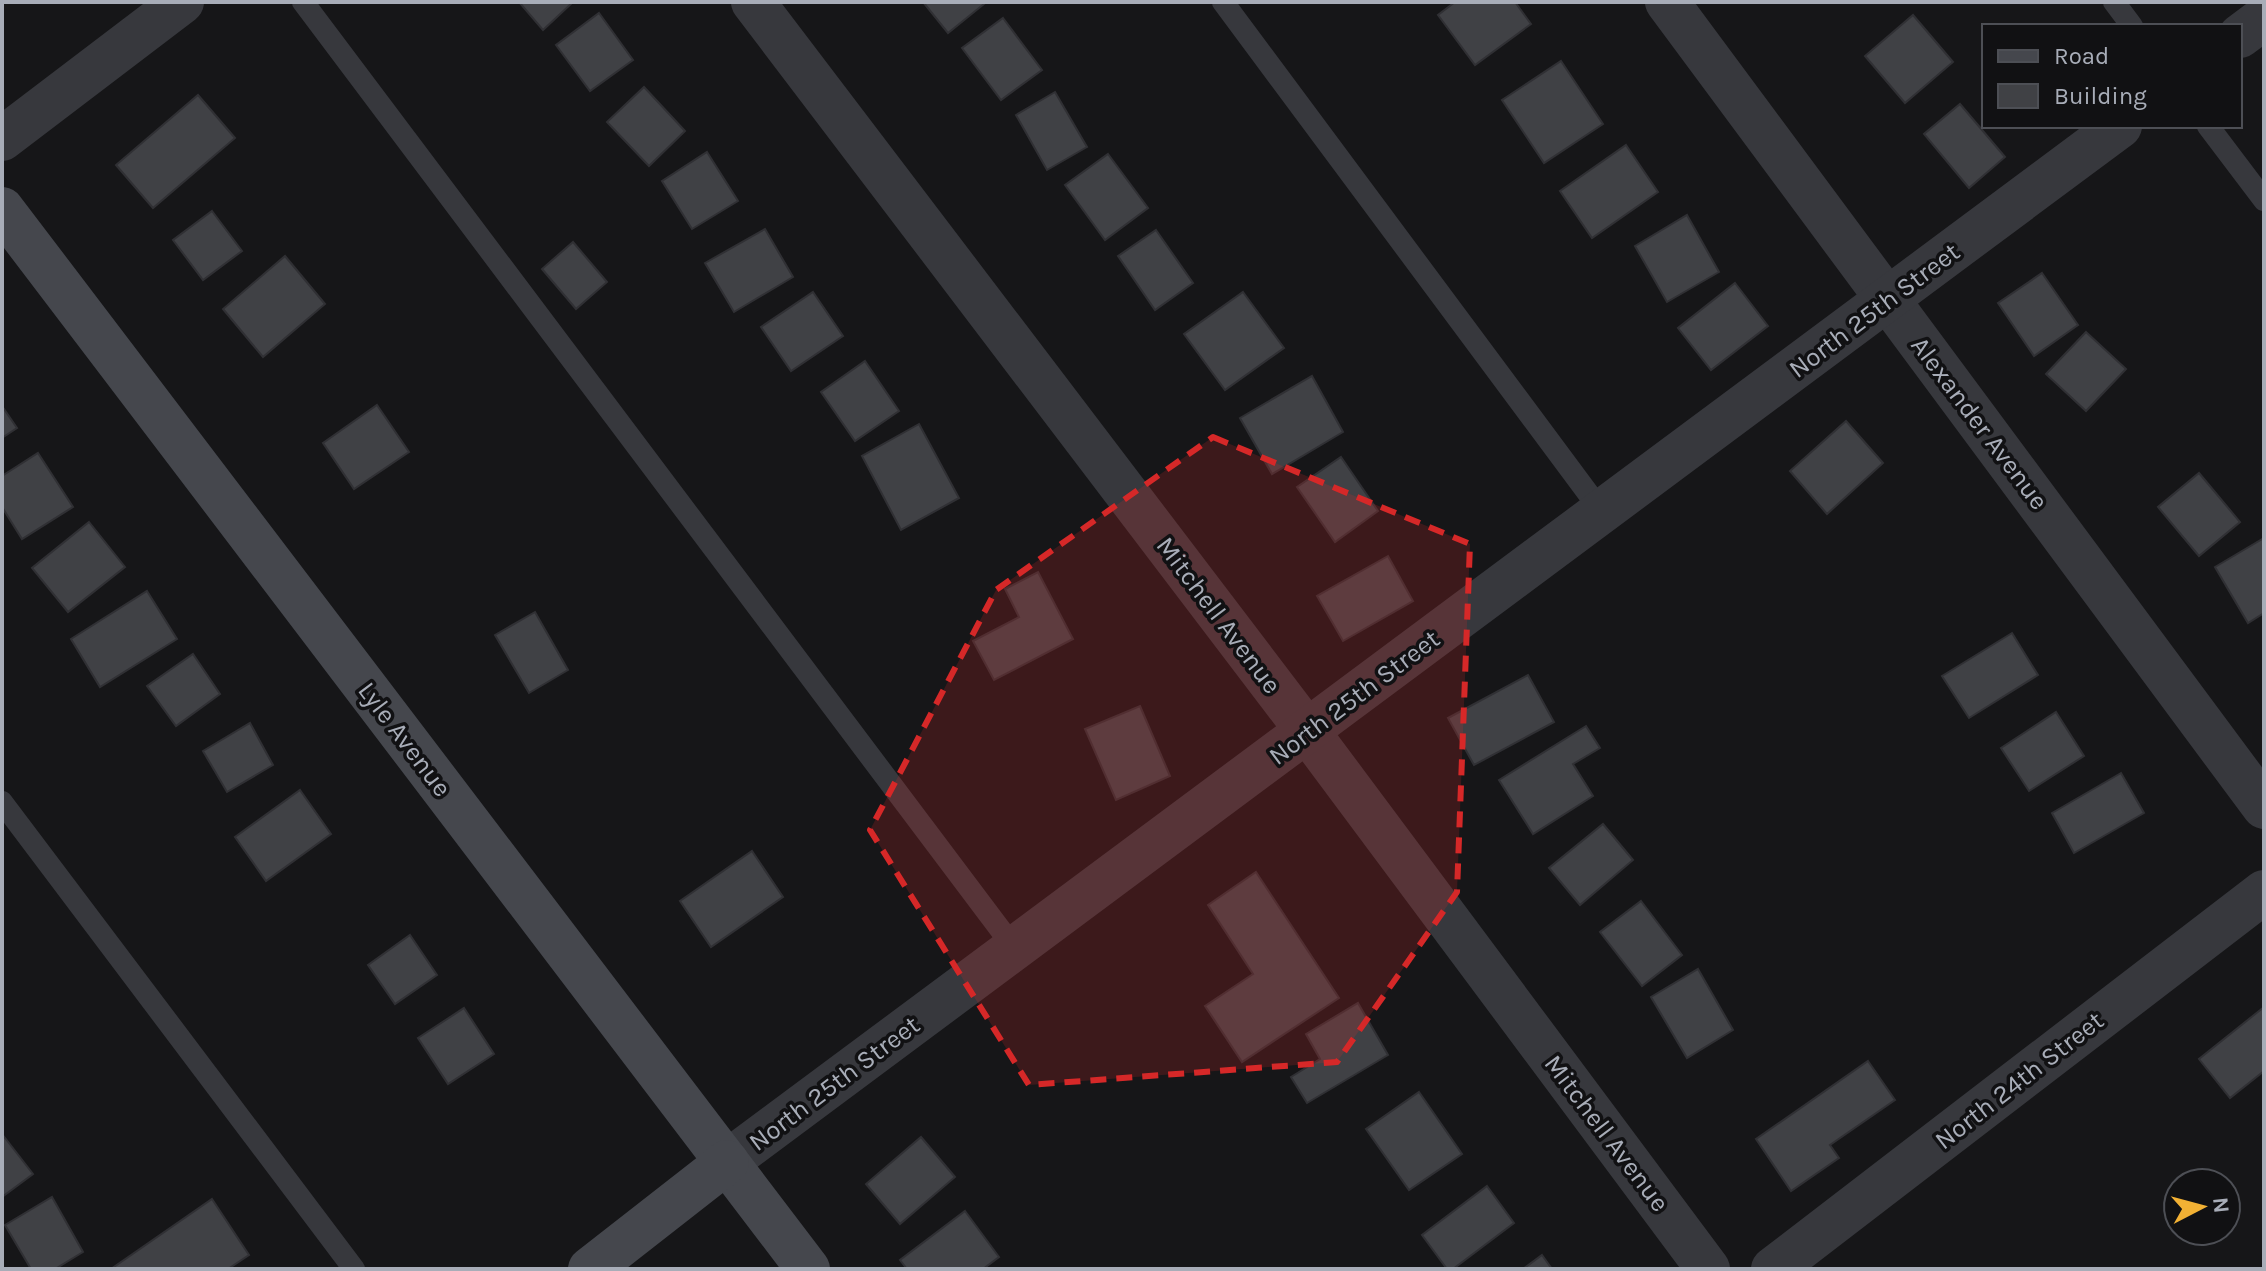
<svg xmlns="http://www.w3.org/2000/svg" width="2266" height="1271" viewBox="0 0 2266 1271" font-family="Karla,sans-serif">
<rect width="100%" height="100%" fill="#161618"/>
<!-- building -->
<g fill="#404145" stroke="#303034" stroke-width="2">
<polygon points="519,2 573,2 543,30"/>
<polygon points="923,2 982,2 984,4 948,33"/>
<polygon points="1455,2 1515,2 1531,24 1475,65 1438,15"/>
<polygon points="599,13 633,60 590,91 556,45"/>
<polygon points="1913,15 1953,62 1905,103 1865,56"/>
<polygon points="1003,18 1042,70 1001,100 962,48"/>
<polygon points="1561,61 1603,124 1544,163 1502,100"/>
<polygon points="644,87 685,131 649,166 607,122"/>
<polygon points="1055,92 1087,147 1047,170 1016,115"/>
<polygon points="198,95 235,138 153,208 116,165"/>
<polygon points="1960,104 2005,157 1969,188 1924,134"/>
<polygon points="1626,145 1658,192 1592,238 1560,191"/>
<polygon points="707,152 738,201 692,229 662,181"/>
<polygon points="1108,154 1148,208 1105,240 1065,185"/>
<polygon points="212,211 242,251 203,280 173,240"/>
<polygon points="1687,215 1719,272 1667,302 1635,246"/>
<polygon points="765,229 793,277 734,312 705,263"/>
<polygon points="1156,230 1193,283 1155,310 1118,256"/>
<polygon points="573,242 607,282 576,309 542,269"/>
<polygon points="285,256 325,304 263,357 223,309"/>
<polygon points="2042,273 2078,325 2034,356 1998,303"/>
<polygon points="1735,283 1768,326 1711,370 1678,328"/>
<polygon points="813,292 843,336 791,371 761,327"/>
<polygon points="1243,292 1284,348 1225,390 1184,334"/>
<polygon points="2086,332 2126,369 2086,411 2046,374"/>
<polygon points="865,361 899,411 855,441 821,392"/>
<polygon points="1312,376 1343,432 1272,474 1240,418"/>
<polygon points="377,405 409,452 354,489 323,443"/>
<polygon points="2,406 17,428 2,438"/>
<polygon points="1846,421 1883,463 1827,514 1790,471"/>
<polygon points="919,424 959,498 901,530 862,456"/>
<polygon points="38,453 73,507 22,539 2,507 2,476"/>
<polygon points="1341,457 1378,511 1335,542 1297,487"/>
<polygon points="2199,473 2240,522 2199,556 2158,507"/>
<polygon points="89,522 125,567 68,612 32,568"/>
<polygon points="2264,538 2264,613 2248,623 2215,567"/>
<polygon points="1388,556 1413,601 1343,641 1317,596"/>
<polygon points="1038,572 1073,639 994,680 973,641 1019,617 1005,589"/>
<polygon points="147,591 177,639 100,687 71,639"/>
<polygon points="535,612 568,670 529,693 495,635"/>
<polygon points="2012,633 2038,675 1969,718 1942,676"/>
<polygon points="193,654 220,694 176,726 147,686"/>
<polygon points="1528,675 1554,722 1474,765 1448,718"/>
<polygon points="1140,706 1170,776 1116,800 1085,729"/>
<polygon points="2056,712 2084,756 2029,791 2001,748"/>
<polygon points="250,723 273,765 227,792 203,751"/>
<polygon points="1586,726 1600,748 1573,764 1593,796 1533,834 1499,780"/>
<polygon points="2121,773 2144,813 2074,853 2052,813"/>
<polygon points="300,790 331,834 266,881 235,837"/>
<polygon points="1603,824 1633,860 1580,905 1549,868"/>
<polygon points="752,851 783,897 711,947 680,901"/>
<polygon points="1256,872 1339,998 1242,1062 1205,1006 1253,974 1208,905"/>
<polygon points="1641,901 1682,955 1642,986 1600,932"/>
<polygon points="410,935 437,975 395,1004 368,965"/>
<polygon points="1698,969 1733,1030 1687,1058 1651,997"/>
<polygon points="1358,1003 1388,1055 1307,1103 1291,1077 1320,1059 1306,1034"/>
<polygon points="2264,1007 2264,1071 2230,1098 2199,1059"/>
<polygon points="464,1008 494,1054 448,1084 418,1038"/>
<polygon points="1868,1061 1895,1100 1830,1145 1839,1158 1791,1191 1756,1139"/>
<polygon points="1419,1092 1462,1154 1409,1190 1366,1129"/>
<polygon points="2,1134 33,1174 2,1197"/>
<polygon points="921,1137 955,1177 900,1224 866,1184"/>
<polygon points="1487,1186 1514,1223 1453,1269 1447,1269 1422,1235"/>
<polygon points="52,1197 83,1252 55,1269 31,1269 5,1225"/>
<polygon points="212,1199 249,1255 228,1269 111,1269"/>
<polygon points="965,1211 999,1257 983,1269 907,1269 900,1260"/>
<polygon points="1542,1255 1552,1269 1523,1269"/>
</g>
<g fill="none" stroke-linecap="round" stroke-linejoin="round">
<!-- service -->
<g stroke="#37383d" stroke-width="22">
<polyline points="303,2 1015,949"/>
<polyline points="1223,2 1602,512"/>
<polyline points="2114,2 2132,26"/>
<polyline points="2208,126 2264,200"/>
<polyline points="2,802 354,1269"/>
</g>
<!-- minor -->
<g stroke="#37383d" stroke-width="44">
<polyline points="753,2 1308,732 1708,1269"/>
<polyline points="1667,2 2264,807"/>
<polyline points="2,139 182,2"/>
<polyline points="1773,1269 2264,892"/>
</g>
<!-- tertiary -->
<g stroke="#37383d" stroke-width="44">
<polyline points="2240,36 2264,18"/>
<polyline points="727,1162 2120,126"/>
</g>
<!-- secondary -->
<g stroke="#45474d" stroke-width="44">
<polyline points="2,209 808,1269"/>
<polyline points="590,1269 727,1162"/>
</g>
</g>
<!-- marked area -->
<path fill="#d62828" fill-opacity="0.2" stroke="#d62828" stroke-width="6" stroke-dasharray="16 10" stroke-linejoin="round" d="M1213,437L1470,544L1457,892L1337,1062L1029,1085L870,830L996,590Z"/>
<g text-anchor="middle" stroke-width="7" stroke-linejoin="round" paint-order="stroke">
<!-- street labels -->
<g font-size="26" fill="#a8adb8" stroke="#111113">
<text transform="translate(1874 310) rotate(-37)" y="9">North 25th Street</text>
<text transform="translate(1980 423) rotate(53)" y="9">Alexander Avenue</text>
<text transform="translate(1219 615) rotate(53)" y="9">Mitchell Avenue</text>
<text transform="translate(1354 697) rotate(-37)" y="9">North 25th Street</text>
<text transform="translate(405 739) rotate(53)" y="9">Lyle Avenue</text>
<text transform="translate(2019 1080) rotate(-38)" y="9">North 24th Street</text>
<text transform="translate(834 1083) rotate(-37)" y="9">North 25th Street</text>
<text transform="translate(1607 1133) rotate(53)" y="9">Mitchell Avenue</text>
</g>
</g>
<!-- border -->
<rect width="2266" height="1271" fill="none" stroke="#a8adb8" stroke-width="8"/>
<!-- legend -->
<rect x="1982" y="24" width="260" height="104" fill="#111113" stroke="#4d4f55" stroke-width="2"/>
<rect x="1998" y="50" width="40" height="12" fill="#45474d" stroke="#4d4f55" stroke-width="2"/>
<text x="2054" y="64" font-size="24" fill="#a8adb8">Road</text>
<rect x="1998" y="84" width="40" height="24" fill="#404145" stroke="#4d4f55" stroke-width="2"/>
<text x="2054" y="104" font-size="24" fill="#a8adb8">Building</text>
<!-- north arrow -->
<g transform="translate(2202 1207) rotate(84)"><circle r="38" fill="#111113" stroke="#4d4f55" stroke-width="2"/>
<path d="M0-6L14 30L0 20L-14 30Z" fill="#f2b134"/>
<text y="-12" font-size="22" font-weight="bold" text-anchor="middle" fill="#a8adb8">N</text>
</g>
</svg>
